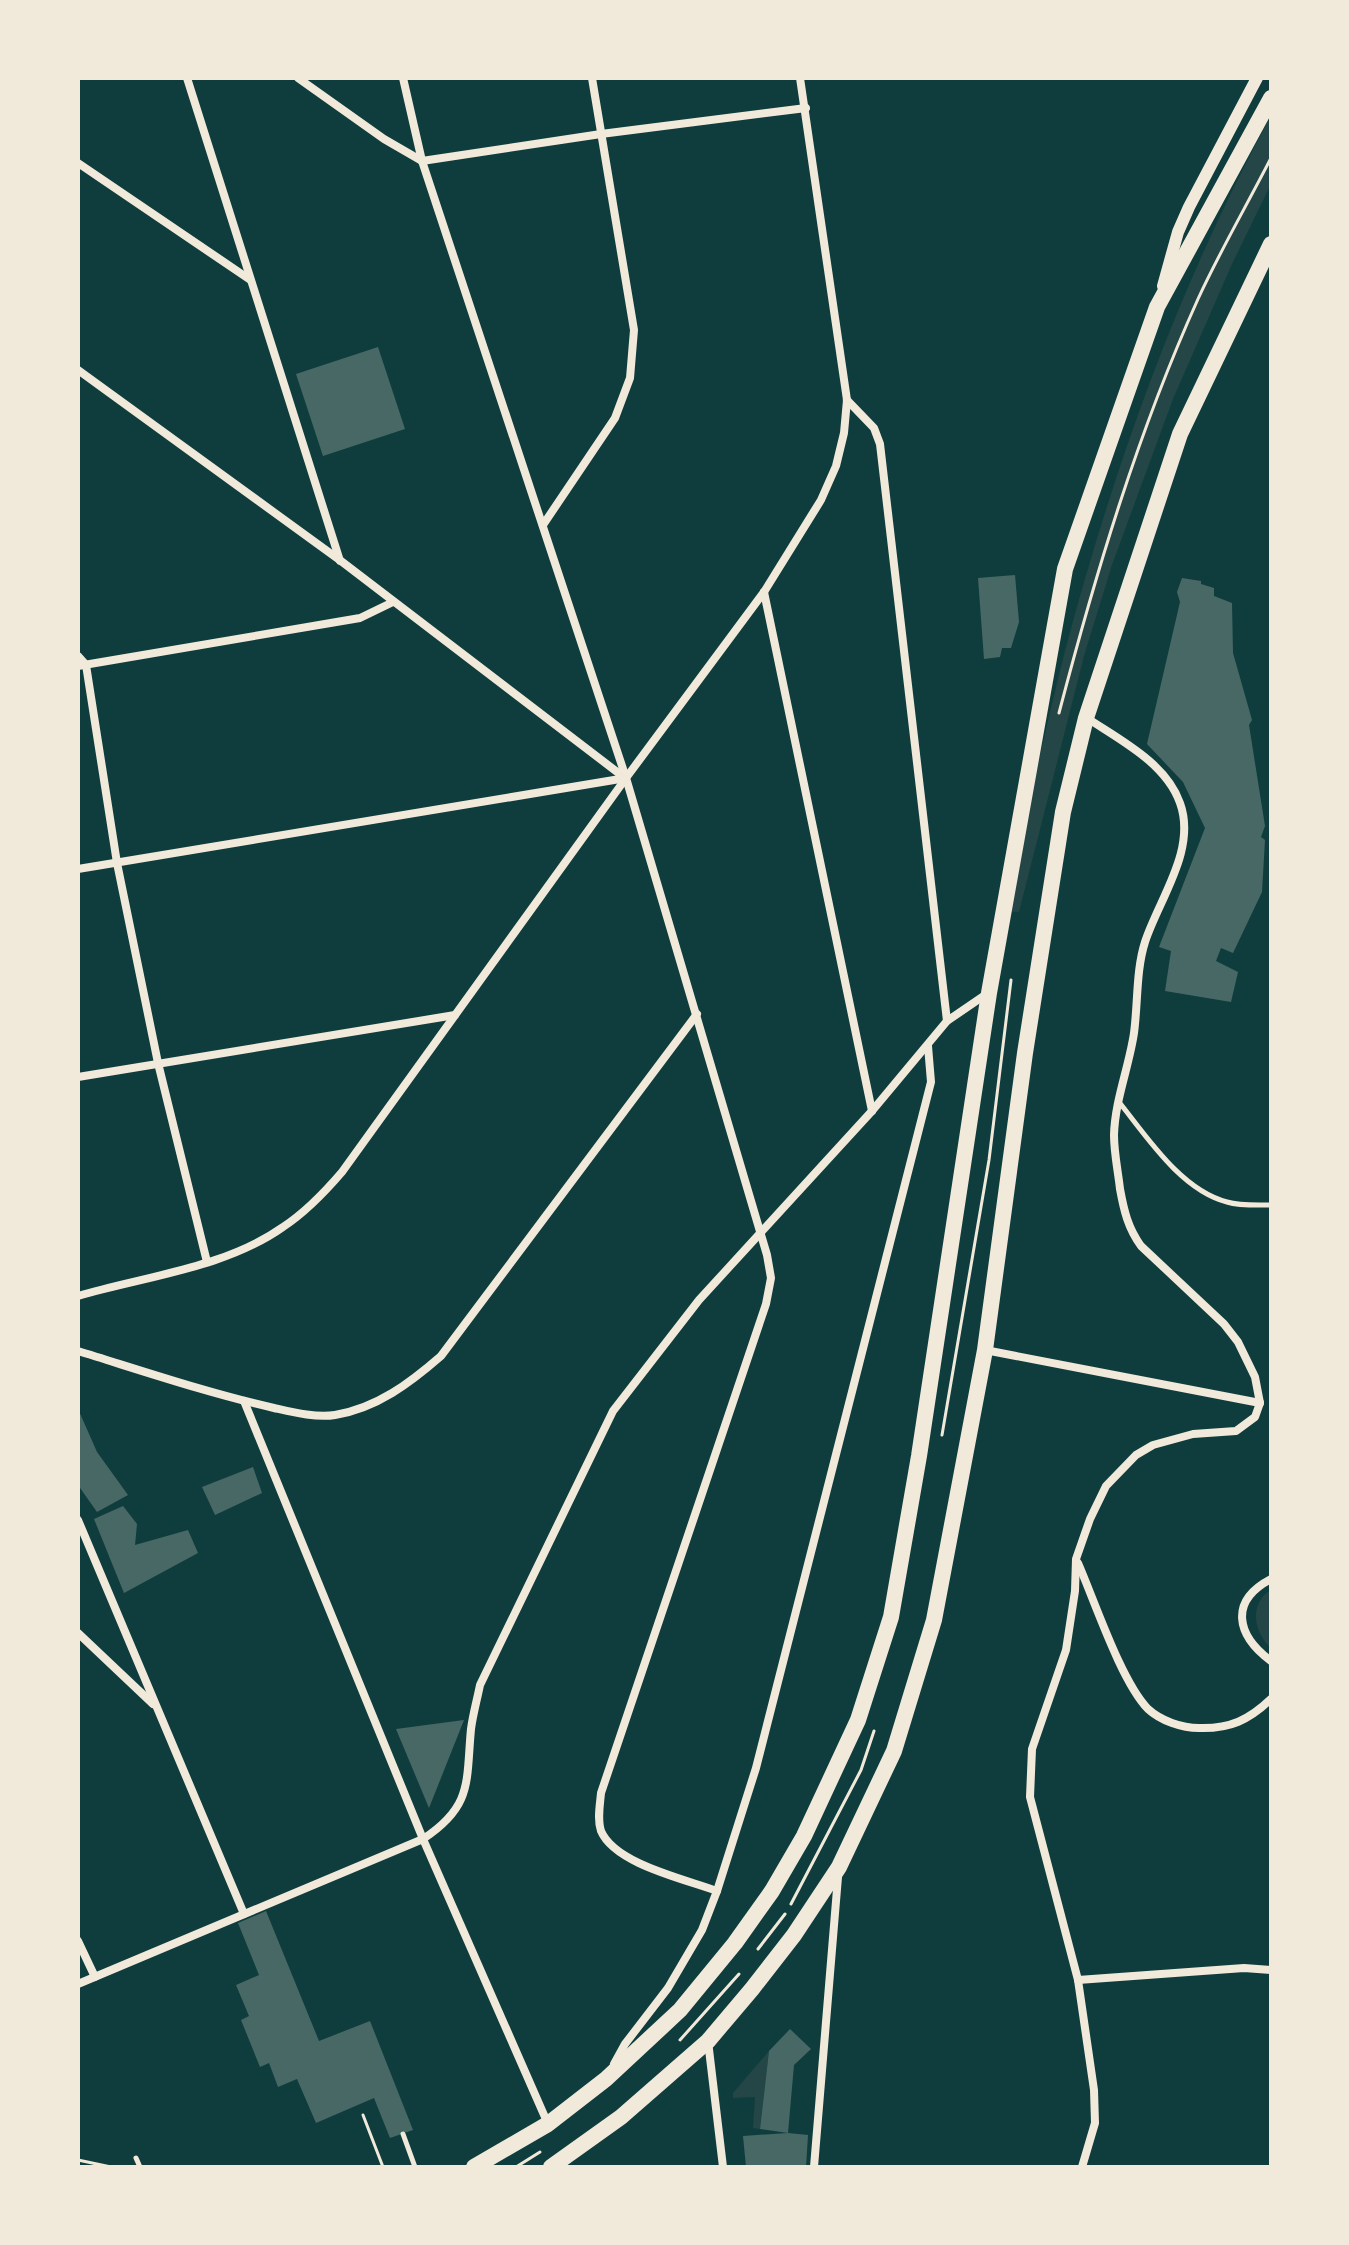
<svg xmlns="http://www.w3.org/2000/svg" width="1349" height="2245" viewBox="0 0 1349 2245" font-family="Georgia,serif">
<rect width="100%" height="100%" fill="#0f3d3e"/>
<!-- green -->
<g fill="#244646">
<path d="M1271,116V184L1232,264L1173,399L1112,565L1084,656L1019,912L1006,911C1025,824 1043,737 1065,651C1114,466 1179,284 1271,116Z"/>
<path d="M1271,1590V1648C1253,1632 1249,1603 1271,1590Z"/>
<polygon points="769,2051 760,2129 753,2128 755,2097 733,2098 733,2093"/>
</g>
<!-- building -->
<g fill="#486865">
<polygon points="378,347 405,429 323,456 296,374"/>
<polygon points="1015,575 1019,622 1011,648 1002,648 1000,657 984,659 978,578"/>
<polygon points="1182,578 1201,581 1201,584 1214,588 1214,596 1232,603 1233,653 1252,720 1249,725 1265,826 1261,837 1265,840 1262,892 1233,953 1221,948 1216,961 1238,972 1231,1002 1165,991 1171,951 1159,947 1205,828 1183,782 1147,744 1180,602 1177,592"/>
<polygon points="78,1409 97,1452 128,1495 97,1512 78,1485"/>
<polygon points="253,1467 262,1493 215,1515 202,1487"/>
<polygon points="123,1506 137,1524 135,1545 188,1530 198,1553 124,1593 94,1519"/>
<polygon points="464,1720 429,1808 396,1729"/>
<polygon points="266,1911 319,2041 370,2021 413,2130 390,2138 374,2098 316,2123 297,2079 278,2087 269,2063 260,2067 241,2020 249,2016 236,1985 259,1975 238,1923"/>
<polygon points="790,2029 811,2049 794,2065 788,2133 808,2135 806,2167 746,2167 743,2136 788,2133 760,2129 769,2051"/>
</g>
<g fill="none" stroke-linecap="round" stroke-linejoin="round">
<!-- path -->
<g stroke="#f1e9da" stroke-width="3">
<path d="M1059,713C1096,572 1138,432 1198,299C1220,251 1247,205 1271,158"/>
<polyline points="942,1435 989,1160 1011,980"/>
<polyline points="791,1904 861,1770 874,1731"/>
<polyline points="758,1949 785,1914"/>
<polyline points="680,2040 739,1974"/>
<polyline points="363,2115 383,2167"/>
<polyline points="78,2160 111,2167"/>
<polyline points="516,2167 540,2152"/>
</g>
<!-- service -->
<g stroke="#f1e9da" stroke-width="5">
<path d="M1119,1102C1147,1137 1181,1190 1227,1202C1240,1206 1257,1205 1271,1205"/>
<polyline points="403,2134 415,2167"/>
<polyline points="136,2158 140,2167"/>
</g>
<!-- minor -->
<g stroke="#f1e9da" stroke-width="8">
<polyline points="187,78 340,561"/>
<polyline points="298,78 384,139 422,161 601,134 806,108"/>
<path d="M403,78L422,161L626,778L767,1255L771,1278L766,1304L601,1793C600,1805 597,1819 601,1831C615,1864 685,1879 717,1891"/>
<polyline points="78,163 249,279"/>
<polyline points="78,370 341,561 625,778"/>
<polyline points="847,400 874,428 880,444 947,1021 988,993"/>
<polyline points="543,525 615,418 630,378 634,330 592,78"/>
<polyline points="764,592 872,1111"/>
<polyline points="78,656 86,665 117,863 158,1063 207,1262"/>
<polyline points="78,666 360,618 393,602"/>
<polyline points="78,869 626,778"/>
<polyline points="78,1077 455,1015"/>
<path d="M78,1296C146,1276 225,1268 283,1227C306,1212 324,1193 342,1172L626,778L764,592L821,500L836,466L844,433L847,400L800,78"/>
<polyline points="985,1350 1260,1403"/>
<path d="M78,1351C143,1371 208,1393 274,1408C292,1412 316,1418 335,1415C377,1408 410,1383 441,1356L697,1014"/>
<polyline points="244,1401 423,1839 548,2124"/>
<polyline points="78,1520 244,1914"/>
<path d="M1078,1563C1095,1602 1121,1681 1148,1709C1161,1721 1182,1728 1199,1728C1230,1729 1249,1720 1271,1699"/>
<path d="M1271,1579C1229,1601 1236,1635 1271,1661"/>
<polyline points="78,1633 153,1704"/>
<polyline points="78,1941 95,1977"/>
<polyline points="1078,1980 1244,1968 1271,1970"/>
<path d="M78,1984L423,1839C473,1806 466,1782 471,1729C473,1714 477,1700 480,1685L613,1411L699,1300L872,1111L947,1021"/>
<polyline points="708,2041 723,2167"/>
<polyline points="614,2064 625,2044 668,1988 702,1930 717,1891 756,1768 931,1082 928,1046"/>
<polyline points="814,2167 838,1877"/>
<path d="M1082,2167L1095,2123L1094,2090L1078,1980L1030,1797L1032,1749L1066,1650L1075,1591L1076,1559L1090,1519L1106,1486L1136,1455L1153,1445L1193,1434L1236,1431L1255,1417L1260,1403L1255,1377L1238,1342L1224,1324L1141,1246C1128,1228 1124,1211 1120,1189C1118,1171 1114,1153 1114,1135C1115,1100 1129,1067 1134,1033C1138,1003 1136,970 1145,942C1159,899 1197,850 1180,803C1166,763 1120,740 1087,718"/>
</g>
<!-- tertiary -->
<polyline stroke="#f1e9da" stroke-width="12" points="1163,286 1178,232 1189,207 1257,78"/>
<!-- primary -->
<g stroke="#f1e9da" stroke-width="16">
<polyline points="474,2167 548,2124 606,2079 680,2010 735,1943 772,1891 804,1836 858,1720 891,1617 919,1456 989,993 1065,569 1157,307 1271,98"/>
<polyline points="551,2167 621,2117 708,2041 752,1989 794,1935 839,1867 894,1751 934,1620 985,1350 1025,1053 1063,812 1086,718 1180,434 1271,244"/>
</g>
</g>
<!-- border -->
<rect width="1349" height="2245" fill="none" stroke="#f1e9da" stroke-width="160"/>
</svg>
